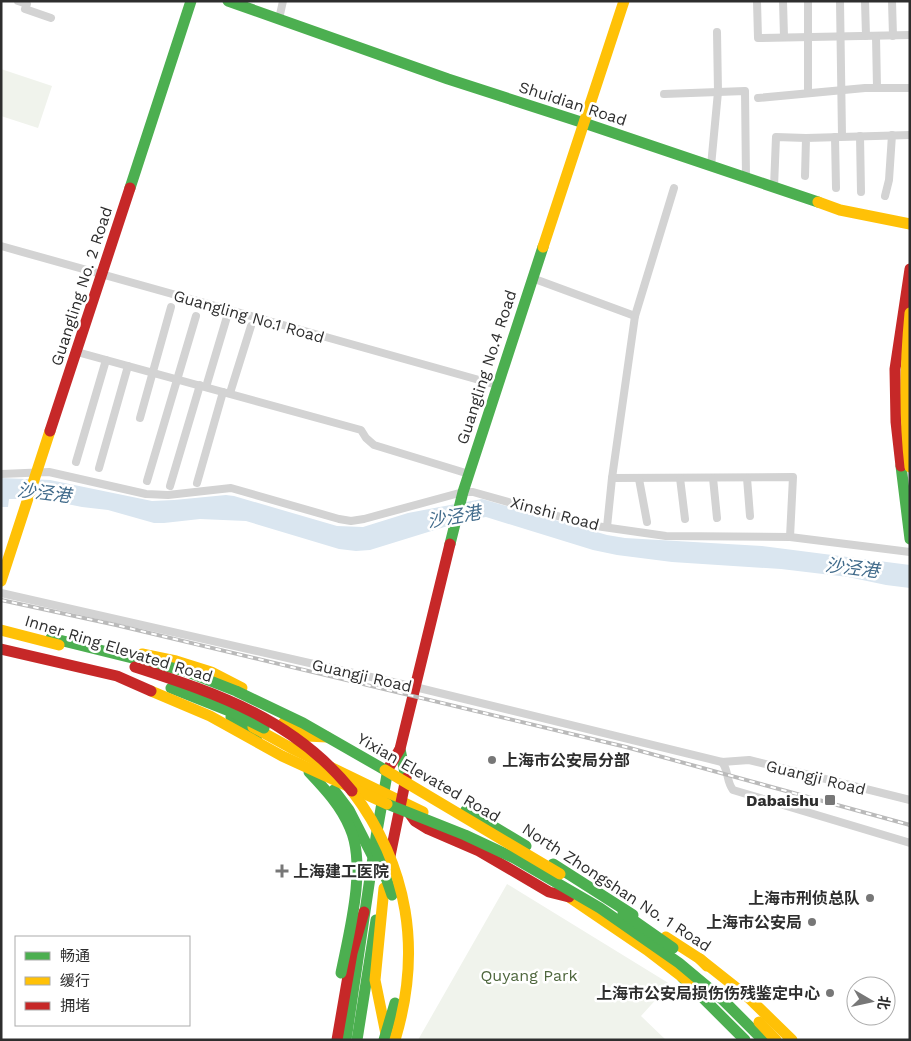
<svg xmlns="http://www.w3.org/2000/svg" width="911" height="1041" viewBox="0 0 911 1041" font-family="'Work Sans','Noto Sans SC',sans-serif">
<rect width="100%" height="100%" fill="#fff"/>
<!-- green -->
<g fill="#f0f3ec">
<polygon points="1,69 52,86 38,128 1,116"/>
<polygon points="507,884 670,984 641,1016 666,1040 418,1040"/>
</g>
<!-- water -->
<polygon fill="#dae6f0" points="1,478 50,480 152,501 174,500 226,495 234,496 337,526 363,527 408,513 482,499 607,535 625,538 762,546 910,565 910,588 886,585 848,577 781,569 672,562 617,555 593,550 486,517 467,520 370,550 356,551 339,549 246,521 200,519 164,523 154,523 108,510 82,507 42,499 9,499 8,507 1,507"/>
<g fill="none" stroke-linecap="round" stroke-linejoin="round">
<!-- street -->
<g stroke="#d3d3d3" stroke-width="8">
<polyline points="18,1 27,4 25,9 51,18"/>
<polyline points="757,1 758,38 910,35"/>
<polyline points="783,1 784,37"/>
<polyline points="808,1 808,93"/>
<polyline points="840,1 842,136"/>
<polyline points="865,1 866,36"/>
<polyline points="892,1 893,36"/>
<polyline points="279,19 283,1"/>
<polyline points="876,36 877,88"/>
<polyline points="664,94 745,91 746,178"/>
<polyline points="758,98 865,88 910,88"/>
<polyline points="860,136 861,192"/>
<polyline points="835,137 836,188"/>
<polyline points="711,166 718,92 717,32"/>
<polyline points="805,176 806,138 910,135"/>
<polyline points="774,187 776,137 806,138"/>
<polyline points="885,196 889,180 892,135"/>
<polyline points="1,246 497,385"/>
<polyline points="532,278 635,316"/>
<polyline points="77,352 361,430 366,438 374,445 469,474"/>
<polyline points="206,387 229,310"/>
<polyline points="230,393 251,326"/>
<polyline points="140,418 171,307"/>
<polyline points="76,462 106,360"/>
<polyline points="99,468 128,366"/>
<polyline points="1,474 49,472 146,494 168,495 231,488 339,519 351,521 364,519 463,492 473,492 589,525 666,536 790,537 910,552"/>
<polyline points="612,478 793,477 790,537"/>
<polyline points="680,478 685,519"/>
<polyline points="713,478 717,518"/>
<polyline points="747,478 750,516"/>
<polyline points="639,479 647,522"/>
<polyline points="147,481 196,316"/>
<polyline points="197,483 223,392"/>
<polyline points="170,486 200,385"/>
<polyline points="607,527 612,478 635,316 674,188"/>
<polyline points="1,593 415,687 722,762 749,760 910,800"/>
<path d="M722,762C729,771 726,781 733,790L910,843"/>
</g>
<!-- fast -->
<g stroke="#4caf50" stroke-width="11">
<polyline points="228,1 448,79 584,123 818,202"/>
<polyline points="130,188 191,1"/>
<polyline points="901,466 910,539"/>
<polyline points="450,544 463,492 543,247"/>
<polyline points="231,717 257,736"/>
<polyline points="400,749 406,778"/>
<polyline points="334,790 349,810 372,855"/>
<polyline points="466,810 526,846"/>
<polyline points="553,864 633,915"/>
<polyline points="682,977 745,1040"/>
<polyline points="346,1040 376,837 388,769"/>
<polyline points="357,1040 376,920"/>
</g>
<!-- slow -->
<g stroke="#ffc107" stroke-width="11">
<polyline points="818,202 840,210 910,224"/>
<polyline points="543,247 624,1"/>
<polyline points="1,581 50,431"/>
<polyline points="142,654 176,661 211,672 242,688"/>
<polyline points="284,722 307,736 327,737"/>
<polyline points="253,727 291,748 423,812"/>
<polyline points="384,888 375,980 387,1039"/>
<polyline points="569,897 647,950 690,983"/>
<polyline points="666,937 700,959 707,966"/>
<polyline points="700,959 748,997 792,1040"/>
</g>
<!-- jam -->
<g stroke="#c62828" stroke-width="11">
<polyline points="50,431 130,188"/>
<polyline points="901,466 896,422 895,369 910,269"/>
<polyline points="388,769 400,749 450,544"/>
<polyline points="410,814 415,821 428,829 479,851 549,892 569,897"/>
<polyline points="389,861 406,778"/>
<polyline points="337,1040 352,953 364,912"/>
</g>
<!-- rail casing -->
<g stroke="#bababa" stroke-width="4">
<polyline id="rail" points="1,600 116,625 626,747 910,825"/>
</g>
<!-- rail -->
<use href="#rail" stroke="#fff" stroke-width="2" stroke-dasharray="5.5" stroke-linecap="butt"/>
<!-- fast-bridge -->
<g stroke="#4caf50" stroke-width="11">
<polyline points="51,638 185,671 236,691 303,723 385,770"/>
<polyline points="171,688 234,713 264,728"/>
<path d="M309,772C325,789 341,806 350,828C367,866 349,933 341,973"/>
<polyline points="387,804 465,835 514,858 600,908 679,963 722,999 763,1040"/>
<polyline points="376,849 392,895"/>
<polyline points="623,913 673,948"/>
<polyline points="384,1040 395,1003"/>
</g>
<!-- slow-bridge -->
<g stroke="#ffc107" stroke-width="11">
<path d="M910,313C905,365 904,415 910,467"/>
<polyline points="1,630 59,645"/>
<polyline points="151,691 210,716 282,756 387,804"/>
<polyline points="385,770 560,874"/>
<path d="M352,791C409,866 422,951 395,1040"/>
<polyline points="759,1022 776,1040"/>
</g>
<!-- jam-bridge -->
<g stroke="#c62828" stroke-width="11">
<polyline points="1,649 117,676 151,691"/>
<path d="M135,667C219,694 295,720 352,791"/>
</g>
</g>
<!-- markers -->
<g fill="#777" stroke="#fff" stroke-width="2">
<circle cx="492" cy="760" r="5"/>
<rect x="824" y="794" width="12" height="12" rx="2.5"/>
<path d="M279.5 863.5h5v5h5v5h-5v5h-5v-5h-5v-5h5z"/>
<circle cx="870" cy="898" r="5"/>
<circle cx="812" cy="922" r="5"/>
<circle cx="830" cy="993" r="5"/>
</g>
<g text-anchor="middle" stroke-width="5" stroke-linejoin="round" paint-order="stroke">
<!-- street labels -->
<g font-size="16" fill="#2e2e2e" stroke="#fff">
<text transform="translate(573 103) rotate(18)" y="6">Shuidian Road</text>
<text transform="translate(81 286) rotate(-72)" y="6">Guangling No. 2 Road</text>
<text transform="translate(249 316) rotate(16)" y="6">Guangling No.1 Road</text>
<text transform="translate(486 367) rotate(-72)" y="6">Guangling No.4 Road</text>
<text transform="translate(555 513) rotate(15)" y="6">Xinshi Road</text>
<text transform="translate(119 648) rotate(17)" y="6">Inner Ring Elevated Road</text>
<text transform="translate(362 675) rotate(13)" y="6">Guangji Road</text>
<text transform="translate(429 777) rotate(30)" y="6">Yixian Elevated Road</text>
<text transform="translate(816 777) rotate(14)" y="6">Guangji Road</text>
<text transform="translate(617 887) rotate(33)" y="6">North Zhongshan No. 1 Road</text>
</g>
<!-- poi labels -->
<g font-size="16" font-weight="bold" fill="#2e2e2e" stroke="#fff" text-anchor="end">
<text x="502" y="766" text-anchor="start">上海市公安局分部</text>
<text x="819" y="806">Dabaishu</text>
<text x="293" y="877" text-anchor="start">上海建工医院</text>
<text x="860" y="904">上海市刑侦总队</text>
<text x="802" y="928">上海市公安局</text>
<text x="820" y="999">上海市公安局损伤伤残鉴定中心</text>
</g>
<!-- park labels -->
<g font-size="16" fill="#4f673e" stroke="#fff">
<text x="529" y="981">Quyang Park</text>
</g>
<!-- water labels -->
<g font-size="18" font-style="italic" fill="#416b8b" stroke="#fff">
<text transform="translate(44 493) rotate(7)" y="6">沙泾港</text>
<text transform="translate(454 517) rotate(-10)" y="6">沙泾港</text>
<text transform="translate(852 568) rotate(7)" y="6">沙泾港</text>
</g>
</g>
<!-- border -->
<rect width="911" height="1041" fill="none" stroke="#2e2e2e" stroke-width="5"/>
<!-- legend -->
<rect x="15" y="936" width="175" height="90" fill="#ffffff" stroke="#ababab"/>
<rect x="25" y="952" width="25" height="8" fill="#4caf50" stroke="#ababab"/>
<text x="60" y="961" font-size="15" fill="#2e2e2e">畅通</text>
<rect x="25" y="977" width="25" height="8" fill="#ffc107" stroke="#ababab"/>
<text x="60" y="986" font-size="15" fill="#2e2e2e">缓行</text>
<rect x="25" y="1002" width="25" height="8" fill="#c62828" stroke="#ababab"/>
<text x="60" y="1011" font-size="15" fill="#2e2e2e">拥堵</text>
<!-- north arrow -->
<g transform="translate(871 1001) rotate(99)"><circle r="24" fill="#ffffff" stroke="#ababab"/>
<path d="M0-4L9 19L0 12L-9 19Z" fill="#777777"/>
<text y="-8" font-size="14" font-weight="bold" text-anchor="middle" fill="#2e2e2e">北</text>
</g>
</svg>
